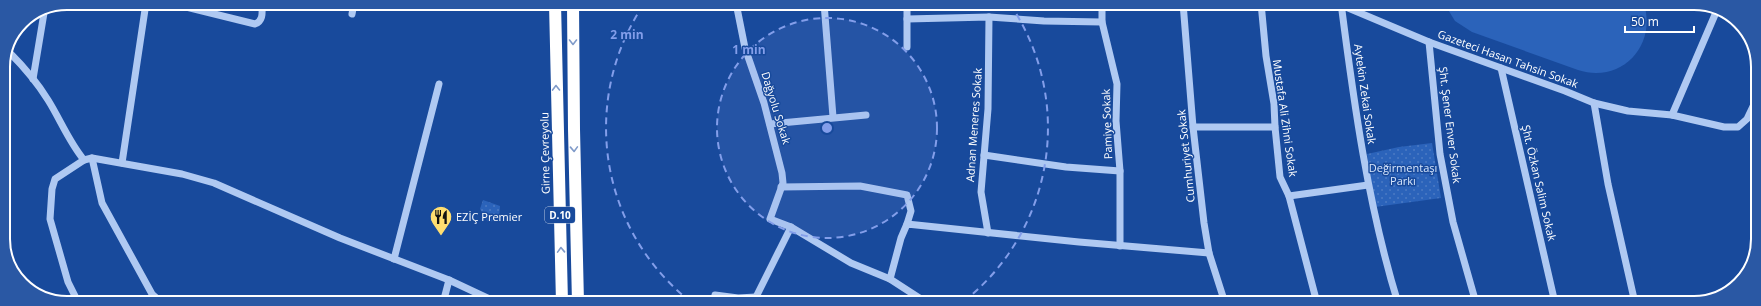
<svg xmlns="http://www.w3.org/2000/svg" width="1761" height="306" viewBox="0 0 1761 306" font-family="'Open Sans',sans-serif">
<defs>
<pattern id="park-dots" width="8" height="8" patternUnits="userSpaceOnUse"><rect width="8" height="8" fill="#2b63ba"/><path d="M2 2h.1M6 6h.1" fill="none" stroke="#4b7ac4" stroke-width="1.8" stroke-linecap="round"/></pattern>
</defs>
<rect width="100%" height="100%" fill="#184a9c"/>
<!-- park -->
<g fill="url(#park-dots)">
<polygon points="1432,143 1441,198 1375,207 1367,154 1399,147"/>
<polygon points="483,200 500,206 499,220 488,222 480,209"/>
</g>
<!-- pitch -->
<path fill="#2b63ba" d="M1444,3L1644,4C1657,46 1621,84 1578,70L1472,32L1455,21Z"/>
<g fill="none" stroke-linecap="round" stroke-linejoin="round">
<!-- minor -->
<g stroke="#afc9f2" stroke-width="7">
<path d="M170,3L255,24C264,21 262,11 262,3"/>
<polyline points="736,3 745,48 764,103 782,173 783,183 770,219 791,227 851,263 890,279 927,303"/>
<polyline points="824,3 833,117"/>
<polyline points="907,3 907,47"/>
<polyline points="1102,3 1102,22 1117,84 1116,121 1120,171 1120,246"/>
<polyline points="1183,3 1193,127 1204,223 1209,253 1225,303"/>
<polyline points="1261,3 1266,56 1274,104 1275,127 1280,177 1289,196 1317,303"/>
<path d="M1341,3C1354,104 1368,206 1398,303"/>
<polyline points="1341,5 1429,42 1565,91 1594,103 1628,111 1672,115 1724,127 1738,127 1747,119 1757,98"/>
<polyline points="352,14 354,3"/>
<polyline points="907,19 989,17 1044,21 1102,22"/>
<polyline points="1429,42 1440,154 1453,222 1476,303"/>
<path d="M9,52C23,66 37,82 48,100C60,119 69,142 84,160L92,158L182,174L214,183L340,238L449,280L498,303"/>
<polyline points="1501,68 1555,303"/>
<polyline points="33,79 44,13"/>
<polyline points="1594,103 1608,184 1635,303"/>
<polyline points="1672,115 1717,10"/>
<polyline points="770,124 866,115"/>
<polyline points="1193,127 1275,127"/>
<polyline points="984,155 1066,167 1120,171"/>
<polyline points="92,158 102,203 152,294 161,302"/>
<polyline points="122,163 146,3"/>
<polyline points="781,187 860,186 907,195 911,211 907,224"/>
<polyline points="1289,196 1368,185"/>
<polyline points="988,233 981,192 988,109 989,17"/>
<polyline points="394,259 439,84"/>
<polyline points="890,279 901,238 907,224 1079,242 1209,253"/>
<polyline points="715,295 738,298 756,297 757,303"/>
<polyline points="756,297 791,227"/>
<polyline points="78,302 68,282 50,219 52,189 55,179 84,160"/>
<polyline points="443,303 449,280"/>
</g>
<!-- highway -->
<g stroke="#fff" stroke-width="12">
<polyline points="555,3 562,303"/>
<polyline points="573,3 574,129 578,303"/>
</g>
</g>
<!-- one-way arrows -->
<defs><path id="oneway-chevron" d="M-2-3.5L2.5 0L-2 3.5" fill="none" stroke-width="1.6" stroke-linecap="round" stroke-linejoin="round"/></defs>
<g stroke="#809bc9">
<use href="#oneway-chevron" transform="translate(573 42) rotate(90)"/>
<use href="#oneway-chevron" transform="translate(556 88) rotate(-91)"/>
<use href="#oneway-chevron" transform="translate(574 149) rotate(88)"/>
<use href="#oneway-chevron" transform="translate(561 250) rotate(-92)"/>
</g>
<!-- distance rings -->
<circle cx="827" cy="128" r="110" fill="#839eea" fill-opacity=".12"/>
<g fill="none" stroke="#839eea" stroke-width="2" stroke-dasharray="7 5">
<circle cx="827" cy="128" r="110"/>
<path d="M691 302A221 221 0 0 1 644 4M1010 4A221 221 0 0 1 963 302"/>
</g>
<!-- icons -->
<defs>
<g id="restaurant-pin" transform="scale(1.15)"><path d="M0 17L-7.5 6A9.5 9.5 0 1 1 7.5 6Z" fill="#ffde70" stroke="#184a9c"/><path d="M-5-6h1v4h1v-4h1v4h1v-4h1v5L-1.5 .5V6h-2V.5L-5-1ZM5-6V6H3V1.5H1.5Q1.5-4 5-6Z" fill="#111"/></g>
</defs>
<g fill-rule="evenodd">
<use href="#restaurant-pin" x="441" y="217"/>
</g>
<g text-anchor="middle" stroke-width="3" stroke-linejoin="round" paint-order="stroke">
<!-- shield labels -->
<rect fill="#184a9c" stroke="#bac9e1" stroke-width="1" x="545" y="207" width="30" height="16" rx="3"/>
<g font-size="10" font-weight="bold" fill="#fff">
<text x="560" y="219">D.10</text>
</g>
<!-- street labels -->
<g font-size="11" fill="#fff" stroke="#184a9c">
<text transform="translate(1508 59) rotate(20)" y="4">Gazeteci Hasan Tahsin Sokak</text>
<text transform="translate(1365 94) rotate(82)" y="4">Aytekin Zekai Sokak</text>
<text transform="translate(776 108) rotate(73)" y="4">Dağyolu Sokak</text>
<text transform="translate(1285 118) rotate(82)" y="4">Mustafa Ali Zihni Sokak</text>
<text transform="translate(1107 124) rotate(-92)" y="4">Pamiye Sokak</text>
<text transform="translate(974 125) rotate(-86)" y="4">Adnan Meneres Sokak</text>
<text transform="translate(1450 125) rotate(83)" y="4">Şht. Şener Enver Sokak</text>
<text transform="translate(545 153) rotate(-91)" y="4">Girne Çevreyolu</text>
<text transform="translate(1186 156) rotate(-96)" y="4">Cumhuriyet Sokak</text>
<text transform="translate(1539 183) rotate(77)" y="4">Şht. Özkan Salim Sokak</text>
</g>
<!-- park labels -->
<g font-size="11" fill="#d7e6fc" stroke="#184a9c">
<text x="1403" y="172">Değirmentaşı<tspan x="1403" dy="13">Parkı</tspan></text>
</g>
<!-- poi labels -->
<g font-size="11" fill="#fff" stroke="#184a9c" text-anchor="start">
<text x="456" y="221">EZİÇ Premier</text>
</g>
</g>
<!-- crop -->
<path d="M0 0H1761V306H0ZM67 10H1694A57 57 0 0 1 1751 67V239A57 57 0 0 1 1694 296H67A57 57 0 0 1 10 239V67A57 57 0 0 1 67 10Z" fill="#2a58a4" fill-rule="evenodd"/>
<path fill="none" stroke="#fff" stroke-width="2" d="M67 10H1694A57 57 0 0 1 1751 67V239A57 57 0 0 1 1694 296H67A57 57 0 0 1 10 239V67A57 57 0 0 1 67 10Z"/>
<circle cx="827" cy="128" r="6" fill="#839eea" stroke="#184a9c" stroke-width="2"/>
<g font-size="12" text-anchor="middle" font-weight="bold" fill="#839eea" stroke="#184a9c" stroke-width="3" stroke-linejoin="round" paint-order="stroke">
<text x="627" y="39">2 min</text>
<text x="749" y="54">1 min</text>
</g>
<!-- scale -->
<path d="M1625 26v6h69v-6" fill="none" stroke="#ffffff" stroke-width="2"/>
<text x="1631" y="26" font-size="12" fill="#ffffff" stroke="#184a9c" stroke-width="3" paint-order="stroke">50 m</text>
</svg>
